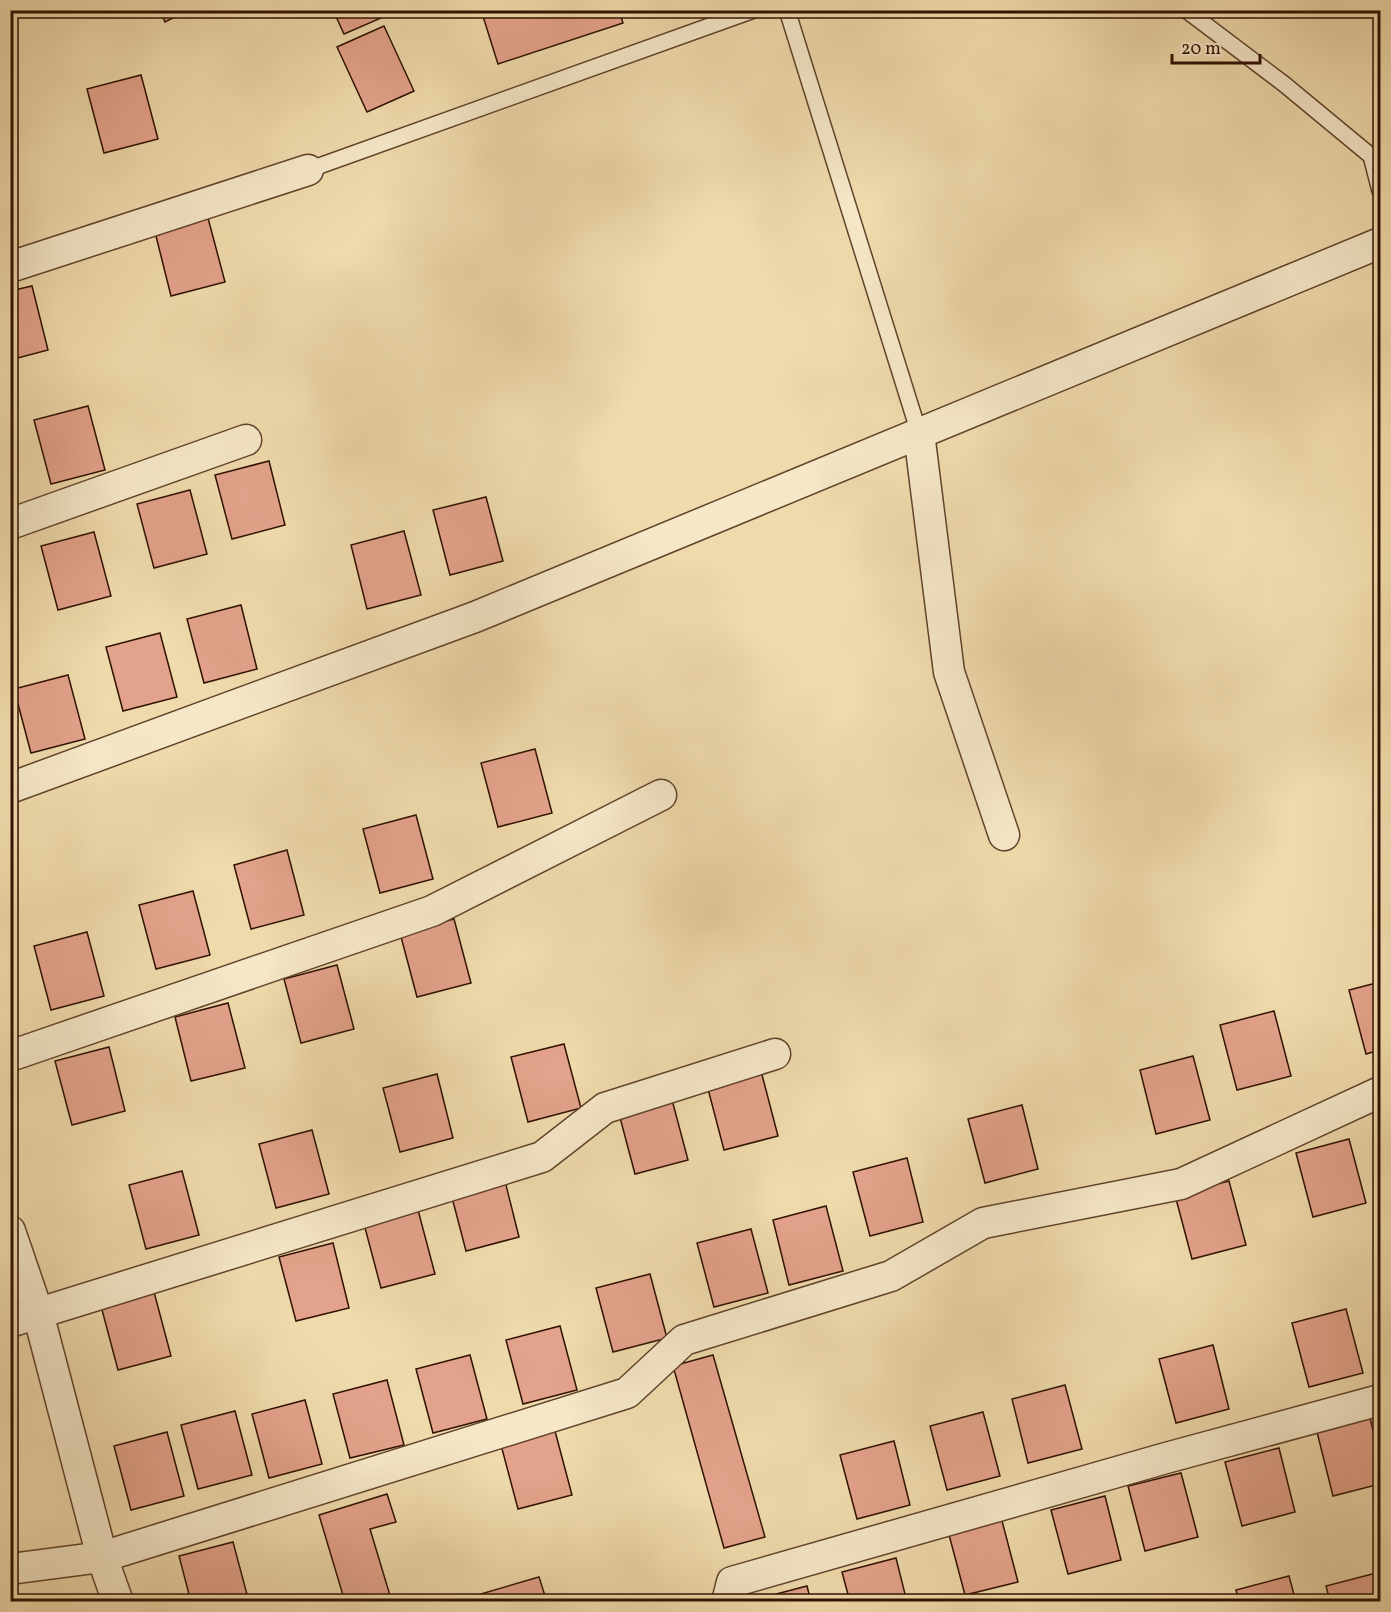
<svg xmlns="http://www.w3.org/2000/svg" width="1391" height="1612" viewBox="0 0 1391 1612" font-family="Vollkorn,serif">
<rect width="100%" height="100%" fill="#efdaab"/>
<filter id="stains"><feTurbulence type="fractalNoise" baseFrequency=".00333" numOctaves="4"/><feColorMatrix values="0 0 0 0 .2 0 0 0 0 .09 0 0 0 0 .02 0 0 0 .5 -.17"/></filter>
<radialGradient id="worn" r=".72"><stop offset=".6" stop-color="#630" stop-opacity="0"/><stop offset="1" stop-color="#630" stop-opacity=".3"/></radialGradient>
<!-- building -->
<g fill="#e3a28b" stroke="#301102" stroke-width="1.5">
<polygon points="160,10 189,10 165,22"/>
<polygon points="333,10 394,10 395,12 344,34"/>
<polygon points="481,10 619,10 623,23 498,64"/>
<polygon points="384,26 414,91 367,112 337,47"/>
<polygon points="141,75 158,139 104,153 87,89"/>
<polygon points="208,218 225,282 171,296 155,232"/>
<polygon points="32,286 48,350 10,360 10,291"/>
<polygon points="88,406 105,470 51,484 34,420"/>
<polygon points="269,461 285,525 232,539 215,475"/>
<polygon points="190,490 207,554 154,568 137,504"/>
<polygon points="486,497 503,561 450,575 433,510"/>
<polygon points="404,531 421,595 367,609 351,545"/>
<polygon points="94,532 111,596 58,610 41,546"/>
<polygon points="241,605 257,669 204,683 187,619"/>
<polygon points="160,633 177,697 123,711 106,647"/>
<polygon points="68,675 85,739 31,753 14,689"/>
<polygon points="535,749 552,813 498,827 481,763"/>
<polygon points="416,815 433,879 380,893 363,829"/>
<polygon points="287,850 304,915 251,929 234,865"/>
<polygon points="193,891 210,955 156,969 139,905"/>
<polygon points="454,919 471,983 417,997 400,933"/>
<polygon points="87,932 104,996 51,1010 34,946"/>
<polygon points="337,965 354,1029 301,1043 284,979"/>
<polygon points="1380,982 1380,1050 1366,1054 1349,990"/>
<polygon points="228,1003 245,1068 191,1081 175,1017"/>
<polygon points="1274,1011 1291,1076 1237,1090 1220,1025"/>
<polygon points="564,1044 581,1108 528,1122 511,1057"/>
<polygon points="109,1047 125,1111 72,1125 55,1061"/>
<polygon points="1193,1056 1210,1120 1156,1134 1140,1070"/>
<polygon points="761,1071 778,1136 724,1150 707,1085"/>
<polygon points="437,1074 453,1138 400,1152 383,1088"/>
<polygon points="671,1096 688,1160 635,1174 618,1110"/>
<polygon points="1022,1105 1038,1169 985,1183 968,1119"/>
<polygon points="312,1130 329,1194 276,1208 259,1144"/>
<polygon points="1349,1139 1366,1203 1313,1217 1296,1153"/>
<polygon points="907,1158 923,1222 870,1236 853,1172"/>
<polygon points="182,1171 199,1235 146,1249 129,1185"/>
<polygon points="503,1173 519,1237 466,1251 449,1186"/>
<polygon points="1229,1181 1246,1245 1192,1259 1175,1195"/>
<polygon points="826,1206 843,1271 789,1285 773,1220"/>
<polygon points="418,1210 435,1274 381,1288 364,1224"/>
<polygon points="751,1229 768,1293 714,1307 697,1243"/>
<polygon points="333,1243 349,1308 296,1321 279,1257"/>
<polygon points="650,1274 667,1338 613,1352 596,1288"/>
<polygon points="154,1292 171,1356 118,1370 101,1306"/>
<polygon points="1346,1309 1363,1373 1309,1387 1292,1323"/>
<polygon points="560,1326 577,1390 523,1404 506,1340"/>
<polygon points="1213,1345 1229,1409 1176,1423 1159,1359"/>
<polygon points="470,1355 487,1419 433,1433 416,1369"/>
<polygon points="713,1355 765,1537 724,1548 673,1366"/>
<polygon points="387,1380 404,1445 350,1458 333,1394"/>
<polygon points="1065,1385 1082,1449 1028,1463 1012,1399"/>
<polygon points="305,1400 322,1464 269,1478 252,1414"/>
<polygon points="235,1411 252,1475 198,1489 181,1425"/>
<polygon points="983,1412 1000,1476 947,1490 930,1426"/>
<polygon points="1370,1418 1380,1458 1380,1484 1333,1496 1317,1432"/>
<polygon points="555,1431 572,1495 518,1509 501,1445"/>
<polygon points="167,1432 184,1496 131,1510 114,1446"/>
<polygon points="894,1441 910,1505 857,1519 840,1455"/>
<polygon points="1279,1448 1295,1512 1242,1526 1225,1462"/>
<polygon points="1181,1473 1198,1537 1145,1551 1128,1486"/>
<polygon points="387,1494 396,1522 370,1529 392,1602 345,1602 319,1515"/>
<polygon points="1105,1496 1121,1560 1068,1574 1051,1510"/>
<polygon points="1001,1517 1018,1582 965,1595 948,1531"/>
<polygon points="233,1542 249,1602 191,1602 179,1556"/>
<polygon points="896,1558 907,1602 850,1602 842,1572"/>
<polygon points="1380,1572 1380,1602 1330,1602 1326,1586"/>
<polygon points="1289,1576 1296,1602 1239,1602 1236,1590"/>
<polygon points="539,1577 547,1602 475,1602 474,1596"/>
<polygon points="807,1586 811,1602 754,1602 753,1600"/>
</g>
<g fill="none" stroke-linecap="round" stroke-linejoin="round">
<!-- service casing -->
<g stroke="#60432c" stroke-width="18">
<g id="service">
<polyline points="787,10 919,433"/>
<polyline points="1186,10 1284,84 1371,156 1380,191"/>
<polyline points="308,170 754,10"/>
</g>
</g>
<!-- minor casing -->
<g stroke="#60432c" stroke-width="33">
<g id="minor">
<polyline points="10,267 308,170"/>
<polyline points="919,433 949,672 1004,835"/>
<polyline points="10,524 246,440"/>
<polyline points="10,788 475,617 1380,243"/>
<polyline points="10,1056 432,911 661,795"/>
<polyline points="10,1231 38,1313 102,1557 118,1602"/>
<polyline points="10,1322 542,1157 605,1108 775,1054"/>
<polyline points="10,1569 102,1557 627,1393 684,1340 891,1276 983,1223 1181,1184 1380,1092"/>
<polyline points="727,1602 732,1582 1166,1458 1380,1400"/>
</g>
</g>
<!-- service -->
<use href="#service" stroke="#f5e7c8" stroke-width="15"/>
<!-- minor -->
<use href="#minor" stroke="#f5e7c8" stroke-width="30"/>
</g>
<!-- margin -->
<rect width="1391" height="1612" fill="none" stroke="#efdaab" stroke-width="36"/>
<rect x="12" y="12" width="1367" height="1588" fill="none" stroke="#301102" stroke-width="3"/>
<rect x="18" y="18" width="1355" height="1576" fill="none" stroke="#301102" stroke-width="1.5"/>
<!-- scale -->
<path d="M1172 54v9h88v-9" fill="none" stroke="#301102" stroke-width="3"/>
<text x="1181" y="54" font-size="18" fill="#301102" stroke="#f5e7c8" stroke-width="4.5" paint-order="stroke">20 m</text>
<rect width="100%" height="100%" filter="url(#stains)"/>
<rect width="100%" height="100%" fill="url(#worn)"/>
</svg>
